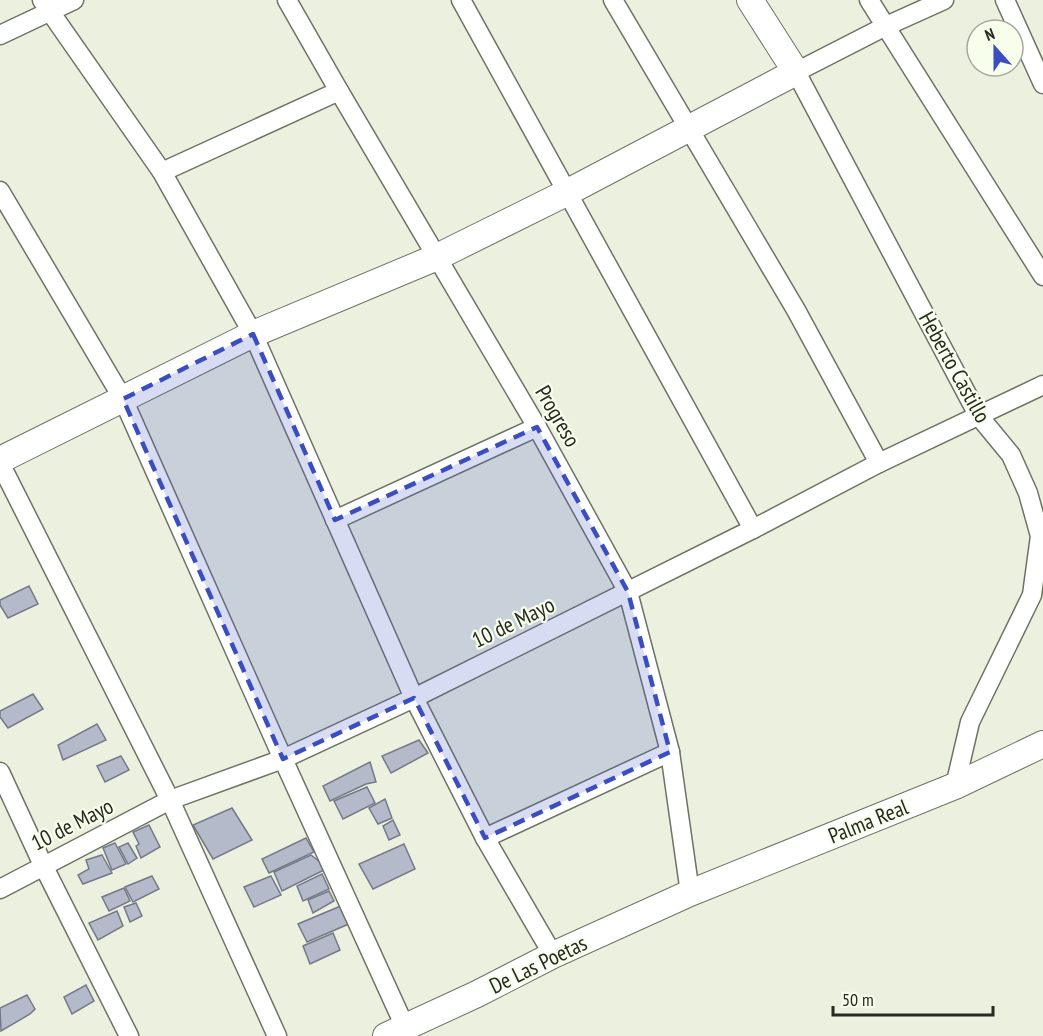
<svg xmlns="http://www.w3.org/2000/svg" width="1043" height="1036" viewBox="0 0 1043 1036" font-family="'PT Sans Narrow',sans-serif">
<rect width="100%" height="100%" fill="#ebf0df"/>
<!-- building -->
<g fill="#b4baca" stroke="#747988" stroke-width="1.5">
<polygon points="29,586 38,604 8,618 0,605 0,600"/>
<polygon points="33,694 43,709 8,728 0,717 0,711"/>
<polygon points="97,724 106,740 63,760 58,745"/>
<polygon points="419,740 428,753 391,773 382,756"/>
<polygon points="121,756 129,770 105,782 97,766"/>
<polygon points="370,762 376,782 366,784 330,801 323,786"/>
<polygon points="367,787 375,803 343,819 334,801"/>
<polygon points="385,799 392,818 378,824 369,808"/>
<polygon points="232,808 252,840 213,859 193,825"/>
<polygon points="393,820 400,835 389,840 383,826"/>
<polygon points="149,825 160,847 141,858 136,846 139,844 133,832"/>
<polygon points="306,838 314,852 269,873 262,859"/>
<polygon points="115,843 126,864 112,870 103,848"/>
<polygon points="128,843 137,858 128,864 119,847"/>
<polygon points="404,844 415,869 373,889 359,864"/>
<polygon points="102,855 112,873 83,884 78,875 89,869 86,860"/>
<polygon points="311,855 328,868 282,891 274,872"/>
<polygon points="322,874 329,889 303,901 297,886"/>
<polygon points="152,876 159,889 133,902 125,887"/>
<polygon points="271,876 281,895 254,907 244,887"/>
<polygon points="124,888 130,901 109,911 102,897"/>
<polygon points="329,891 334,901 313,913 308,900"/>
<polygon points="136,903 142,916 130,922 124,907"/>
<polygon points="343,905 351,923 307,942 298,924"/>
<polygon points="117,911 123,926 98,940 89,923"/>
<polygon points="333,933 340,950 310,964 303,946"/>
<polygon points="86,985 94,1001 72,1014 64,997"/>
<polygon points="27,995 35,1009 30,1014 1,1031 0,1008"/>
</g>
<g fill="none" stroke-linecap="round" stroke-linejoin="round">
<!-- street casing -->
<g stroke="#6e7364" stroke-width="21">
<g id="street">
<polyline points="42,0 162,172 253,334 414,698 485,838 553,955"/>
<polyline points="287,0 339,91 537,427 628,592 670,752 690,893"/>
<polyline points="461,0 753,529"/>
<polyline points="613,0 796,310 879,463"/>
<polyline points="869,0 1043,276"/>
<polyline points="944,0 884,27 796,72 978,415 1011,455 1028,493 1040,536 1032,595 970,722 955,786"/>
<polyline points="1005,0 1043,84"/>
<polyline points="0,35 74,0"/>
<polyline points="162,172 339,91"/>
<polyline points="0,191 123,399 283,759 405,1027"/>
<polyline points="0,463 170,800 277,1036"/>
<polyline points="335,520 537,427"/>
<polyline points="0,772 43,865 129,1036"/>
<polyline points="485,838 670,752"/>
<polyline points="0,889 170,800 283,759 414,698 753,529 879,463 1043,385"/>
</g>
</g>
<!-- secondary casing -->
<g stroke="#6e7364" stroke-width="28">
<g id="secondary">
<polyline points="0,460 253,334 437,257 568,192 796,72 750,0"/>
<polyline points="386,1036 477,994 553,955 690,893 955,786 1043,744"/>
</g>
</g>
<!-- street -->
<use href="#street" stroke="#fff" stroke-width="18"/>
<!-- secondary -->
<use href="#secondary" stroke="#fff" stroke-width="26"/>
</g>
<!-- marked area -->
<path fill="#3b4ec1" fill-opacity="0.2" stroke="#3b4ec1" stroke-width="4.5" stroke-dasharray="12 8" stroke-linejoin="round" d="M253,334L335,520L537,427L628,592L670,752L485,838L414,698L283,759L123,399Z"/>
<g text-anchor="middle" stroke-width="4.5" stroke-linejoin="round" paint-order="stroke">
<!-- street labels -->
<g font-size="22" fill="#272923" stroke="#f8feec">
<text transform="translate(955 367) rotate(61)" y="8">Heberto Castillo</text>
<text transform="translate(558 416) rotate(60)" y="8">Progreso</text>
<text transform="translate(513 622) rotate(-26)" y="8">10 de Mayo</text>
<text transform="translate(868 821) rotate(-22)" y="8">Palma Real</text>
<text transform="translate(72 824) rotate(-27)" y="8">10 de Mayo</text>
<text transform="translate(538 964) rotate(-26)" y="8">De Las Poetas</text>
</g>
</g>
<!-- north arrow -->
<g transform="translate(995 48) rotate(339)"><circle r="28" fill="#f8feec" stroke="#a4a99c" stroke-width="1.5"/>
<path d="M0-4.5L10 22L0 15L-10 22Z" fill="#3b4ec1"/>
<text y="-9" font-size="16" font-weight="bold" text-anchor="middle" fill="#272923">N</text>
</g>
<!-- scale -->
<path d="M833 1006v9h160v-9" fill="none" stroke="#272923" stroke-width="3"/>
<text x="842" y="1006" font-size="18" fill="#272923" stroke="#f8feec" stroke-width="4.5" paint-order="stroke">50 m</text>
</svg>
